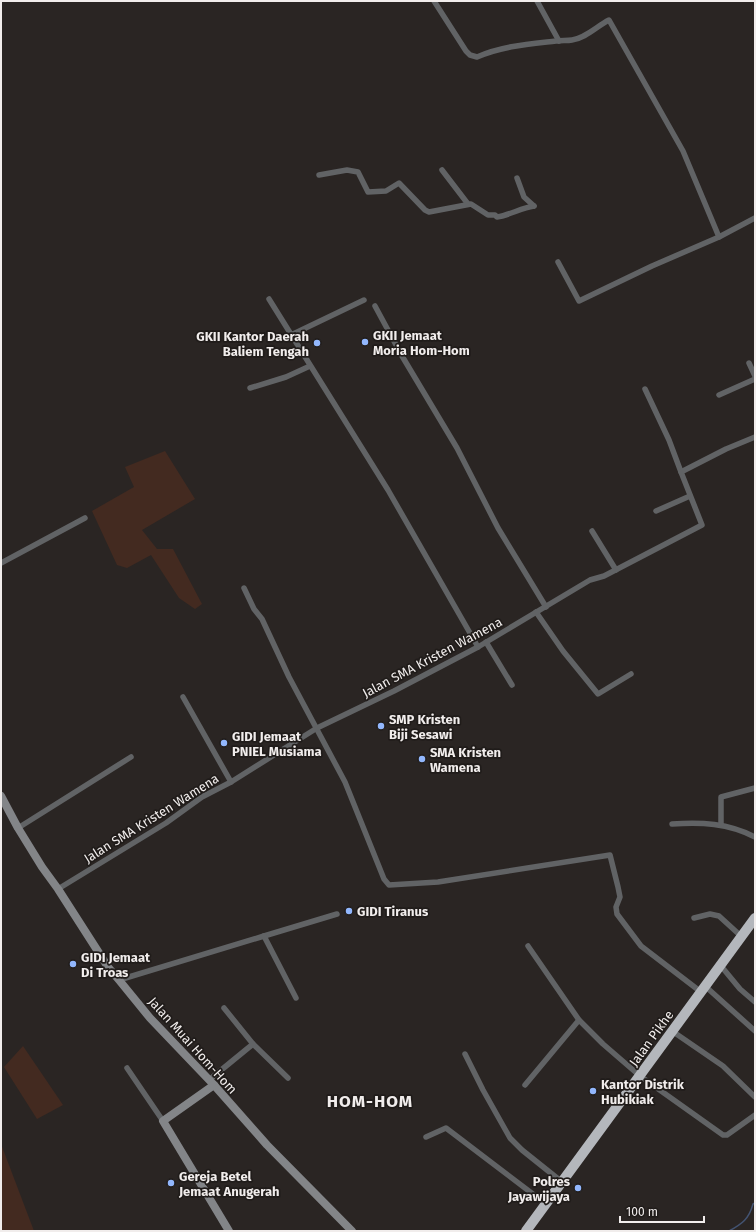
<svg xmlns="http://www.w3.org/2000/svg" width="756" height="1232" viewBox="0 0 756 1232" font-family="'Fira Sans',sans-serif">
<rect width="100%" height="100%" fill="#2a2523"/>
<!-- green -->
<g fill="#432a20">
<polygon points="165,451 195,499 142,530 157,549 173,549 202,604 195,609 179,598 151,555 127,568 117,565 92,511 134,487 125,467"/>
<polygon points="23,1046 63,1105 37,1119 4,1067"/>
<polygon points="1,1144 34,1231 1,1231"/>
</g>
<g fill="none" stroke-linecap="round" stroke-linejoin="round">
<!-- stream -->
<path stroke="#435371" stroke-width="1.5" d="M729,1231C742,1224 749,1219 753,1204L755,1203"/>
<!-- street -->
<g stroke="#616365" stroke-width="5.5">
<path d="M434,1L466,51L470,55L477,57C502,46 530,44 556,41C561,40 567,41 572,40C586,38 597,26 609,20L683,151L719,237"/>
<polyline points="537,1 559,41"/>
<polyline points="442,170 468,204"/>
<path d="M319,175L347,170L358,172L368,192L386,191L399,183L425,210L429,212L471,204L488,215H495L497,217C510,215 521,208 534,206"/>
<polyline points="517,178 524,197 534,206"/>
<polyline points="558,262 579,301 652,266 719,237 755,218"/>
<polyline points="269,299 388,490 478,647"/>
<polyline points="375,306 402,356 457,448 498,528 546,607"/>
<polyline points="291,335 364,300"/>
<polyline points="749,363 755,376"/>
<polyline points="250,388 286,377 310,366"/>
<polyline points="645,389 669,440 681,472"/>
<polyline points="719,395 755,379"/>
<polyline points="656,511 690,496"/>
<polyline points="592,531 616,570"/>
<polyline points="1,563 85,518"/>
<polyline points="244,588 254,609 262,619 289,677 345,782 384,879 389,885 438,882 610,855 618,887 620,897 616,907 617,914 641,946 701,992"/>
<polyline points="536,612 563,651 598,694 631,674"/>
<polyline points="486,642 512,685"/>
<polyline points="183,697 231,782"/>
<path d="M672,824C701,822 728,823 755,837"/>
<polyline points="721,825 721,797 755,788"/>
<polyline points="18,828 131,757"/>
<polyline points="58,889 166,823 202,797 231,782 317,728 394,691 478,647 590,580 604,576 702,525 681,472 726,449 755,437"/>
<polyline points="694,918 710,914 719,916 742,937"/>
<polyline points="264,936 337,914"/>
<polyline points="528,946 579,1020 603,1044 640,1076 723,1135 727,1135 755,1115"/>
<polyline points="721,966 740,989 755,1002"/>
<polyline points="119,980 264,936 296,998"/>
<polyline points="705,986 755,1031"/>
<polyline points="224,1008 253,1044 288,1078"/>
<polyline points="672,1031 723,1066 755,1097"/>
<polyline points="465,1054 483,1090 510,1138 522,1150 562,1182"/>
<polyline points="127,1068 163,1121"/>
<polyline points="209,1080 253,1044"/>
<polyline points="525,1085 579,1020"/>
<polyline points="426,1137 446,1128 546,1204"/>
</g>
<!-- secondary -->
<g stroke="#838588" stroke-width="8">
<polyline points="1,796 18,828 42,867 58,889 108,967 119,980 150,1018 214,1085 267,1145 352,1231"/>
<polyline points="214,1085 163,1121 229,1231"/>
</g>
<!-- highway -->
<polyline stroke="#b4b7bc" stroke-width="10" points="526,1231 755,918"/>
</g>
<!-- markers -->
<g fill="#92b7fd" stroke="#201c1a" stroke-width="1.5">
<circle cx="365" cy="342" r="4"/>
<circle cx="317" cy="343" r="4"/>
<circle cx="381" cy="726" r="4"/>
<circle cx="224" cy="743" r="4"/>
<circle cx="422" cy="759" r="4"/>
<circle cx="349" cy="911" r="4"/>
<circle cx="73" cy="964" r="4"/>
<circle cx="593" cy="1091" r="4"/>
<circle cx="171" cy="1183" r="4"/>
<circle cx="578" cy="1188" r="4"/>
</g>
<g text-anchor="middle" stroke-width="3.5" stroke-linejoin="round" paint-order="stroke">
<!-- poi labels -->
<g font-size="13" font-weight="bold" fill="#f1edec" stroke="#201c1a" text-anchor="start">
<text x="373" y="340">GKII Jemaat<tspan x="373" dy="15">Moria Hom-Hom</tspan></text>
<text x="309" y="341" text-anchor="end">GKII Kantor Daerah<tspan x="309" dy="15">Baliem Tengah</tspan></text>
<text x="389" y="724">SMP Kristen<tspan x="389" dy="15">Biji Sesawi</tspan></text>
<text x="232" y="741">GIDI Jemaat<tspan x="232" dy="15">PNIEL Musiama</tspan></text>
<text x="430" y="757">SMA Kristen<tspan x="430" dy="15">Wamena</tspan></text>
<text x="357" y="916">GIDI Tiranus</text>
<text x="81" y="962">GIDI Jemaat<tspan x="81" dy="15">Di Troas</tspan></text>
<text x="601" y="1089">Kantor Distrik<tspan x="601" dy="15">Hubikiak</tspan></text>
<text x="179" y="1181">Gereja Betel<tspan x="179" dy="15">Jemaat Anugerah</tspan></text>
<text x="570" y="1186" text-anchor="end">Polres<tspan x="570" dy="15">Jayawijaya</tspan></text>
</g>
<!-- street labels -->
<g font-size="13" fill="#f1edec" stroke="#201c1a">
<text transform="translate(432 657) rotate(-28)" y="5">Jalan SMA Kristen Wamena</text>
<text transform="translate(151 818) rotate(-32)" y="5">Jalan SMA Kristen Wamena</text>
<text transform="translate(651 1038) rotate(-54)" y="5">Jalan Pikhe</text>
<text transform="translate(193 1045) rotate(48)" y="5">Jalan Muai Hom-Hom</text>
</g>
<!-- district labels -->
<g font-size="17" font-weight="bold" letter-spacing="1" fill="#f1edec" stroke="#201c1a">
<text x="370" y="1107">HOM-HOM</text>
</g>
</g>
<!-- border -->
<rect width="756" height="1232" fill="none" stroke="#f1edec" stroke-width="4"/>
<!-- scale -->
<path d="M620 1216v6h84v-6" fill="none" stroke="#f1edec" stroke-width="2"/>
<text x="626" y="1216" font-size="12" fill="#f1edec" stroke="#201c1a" stroke-width="3" paint-order="stroke">100 m</text>
</svg>
